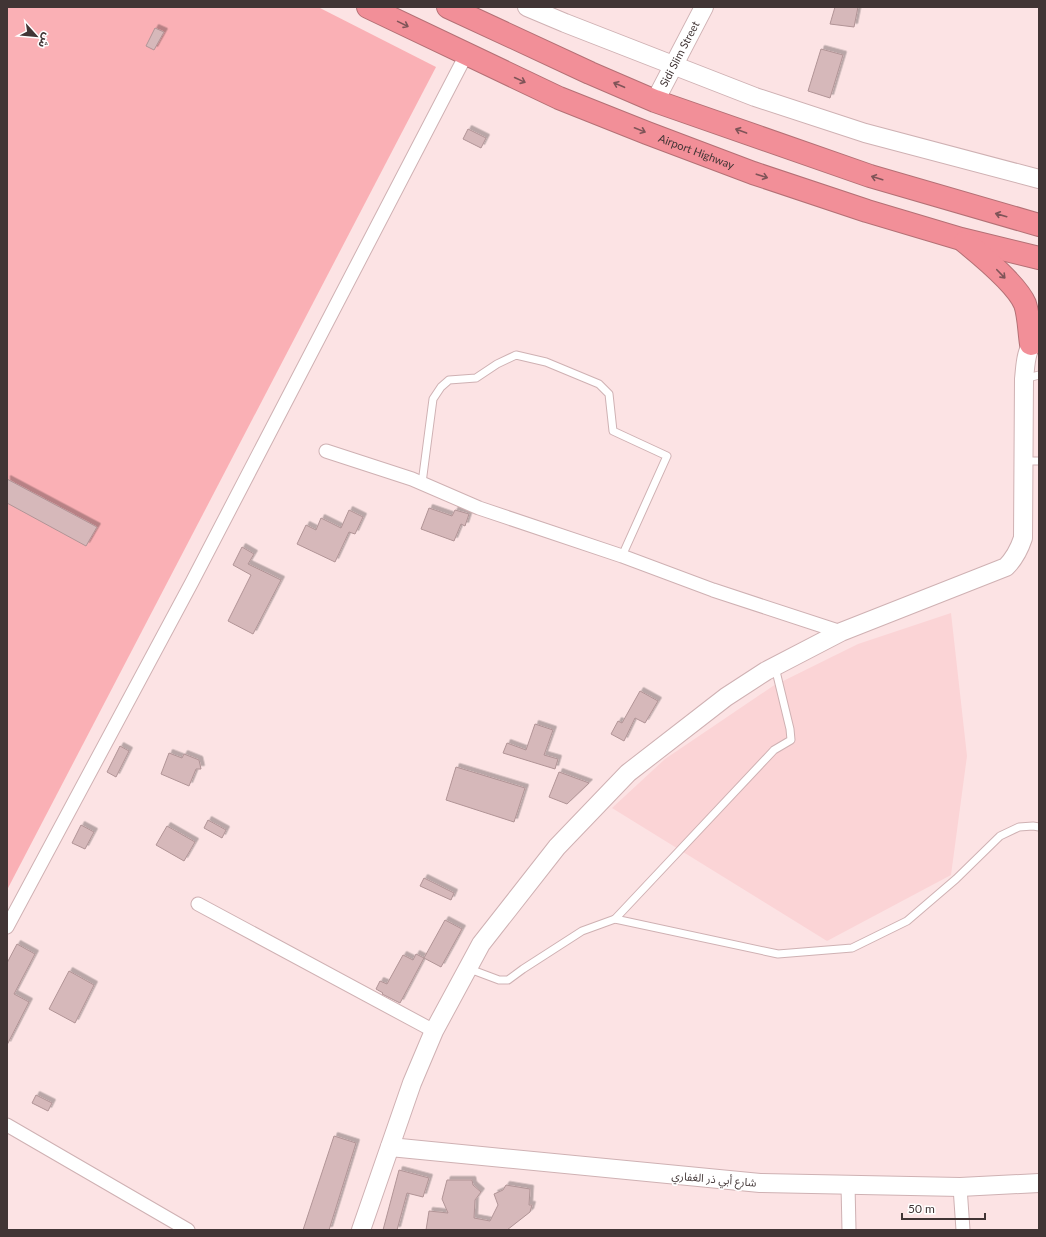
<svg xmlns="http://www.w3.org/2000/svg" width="1046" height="1237" viewBox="0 0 1046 1237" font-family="Lato,'Noto Sans Arabic',sans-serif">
<defs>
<filter id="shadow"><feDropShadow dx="3.5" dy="-3.5" stdDeviation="0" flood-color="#0004"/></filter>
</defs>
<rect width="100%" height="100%" fill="#fce3e4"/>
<!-- built -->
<polygon fill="#fbd4d6" points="951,613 967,756 951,875 827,941 612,808 665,759 773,686 858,644"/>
<!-- green -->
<polygon fill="#fab0b5" points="7,7 318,7 436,67 7,890"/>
<!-- building -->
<g fill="#d6b8ba" stroke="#b19496" filter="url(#shadow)">
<polygon points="835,7 858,7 854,27 830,24"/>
<polygon points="155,28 164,32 154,50 146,46"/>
<polygon points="821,49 843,55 830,98 808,91"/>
<polygon points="468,129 486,138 481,148 463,139"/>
<polygon points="7,479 97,527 86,546 7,503"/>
<polygon points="429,508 452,516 455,510 469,514 465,526 461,524 454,541 421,529"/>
<polygon points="349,510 363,517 355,534 349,532 335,562 297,544 306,525 316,530 321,518 341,528"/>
<polygon points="242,547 254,554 248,564 281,580 253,634 228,621 251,575 233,565"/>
<polygon points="640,691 658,701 645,723 635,718 624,741 611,734 618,721 622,723"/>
<polygon points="535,724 553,730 544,755 558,759 555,769 503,753 507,743 526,750"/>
<polygon points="120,746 129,751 116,777 107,772"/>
<polygon points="169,753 182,758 184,754 199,760 201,769 196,769 189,786 161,774"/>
<polygon points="456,767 525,788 514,822 446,800"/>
<polygon points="559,772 589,783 567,804 549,797"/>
<polygon points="208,820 226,830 222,838 204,828"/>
<polygon points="81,825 94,832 85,849 72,843"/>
<polygon points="167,826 195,842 184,861 156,845"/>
<polygon points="424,878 454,893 451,900 420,886"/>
<polygon points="445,920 462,929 441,967 424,958"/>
<polygon points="17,944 35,954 14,994 29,1002 7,1045 7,963"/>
<polygon points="416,954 424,958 400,1003 382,994 383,993 376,989 380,981 387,984 403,955 413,960"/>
<polygon points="69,971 94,985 75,1023 49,1009"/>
<polygon points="36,1095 52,1103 48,1111 32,1103"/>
<polygon points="334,1136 356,1143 329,1230 303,1230"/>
<polygon points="399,1170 429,1178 423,1197 407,1193 397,1230 383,1230"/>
<polygon points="447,1180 472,1180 473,1185 481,1192 475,1200 474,1218 490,1221 498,1205 494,1194 503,1190 506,1185 530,1189 529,1205 532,1205 530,1212 507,1230 426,1230 429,1211 448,1213 442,1199"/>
</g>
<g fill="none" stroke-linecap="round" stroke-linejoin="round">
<!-- lane casing -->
<g stroke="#cfb1b3" stroke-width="9">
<g id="lane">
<polyline points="1024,379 1039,375"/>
<polyline points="1024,461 1039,461"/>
<polyline points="422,483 433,399 441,387 449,380 476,378 497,364 516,355 546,362 599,384 609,394 613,431 667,456 622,556"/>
<polyline points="615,919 774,750 791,740 790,729 775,667"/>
<polyline points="467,968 499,980 508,980 523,969 582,931 615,919 778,954 852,948 907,921 956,879 1000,836 1019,827 1033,826 1039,827"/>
</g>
</g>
<!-- street casing -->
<g stroke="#cfb1b3" stroke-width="15">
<g id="street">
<polyline points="326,451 412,479 479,508 622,556 713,590 841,632"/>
<polyline points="198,904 434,1031"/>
<polyline points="7,927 192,582 466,55"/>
<polyline points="7,1125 188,1230"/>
<polyline points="848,1185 849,1230"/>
<polyline points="960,1187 963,1230"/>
</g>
</g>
<!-- secondary casing -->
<g stroke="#cfb1b3" stroke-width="20">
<g id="secondary">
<polyline points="527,7 565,23 755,97 865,133 1039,179"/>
<path id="s1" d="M655,101L704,7"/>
<polyline points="390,1147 760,1183 960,1187 1039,1183"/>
<path d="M361,1230L412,1083L434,1031L481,944L557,847L628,773L726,697L766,671L841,632L1006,567C1015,558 1019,550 1023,538L1024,379C1026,361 1025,349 1039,336"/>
</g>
</g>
<!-- highway casing -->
<g stroke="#b47075" stroke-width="24">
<g id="highway">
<path id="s2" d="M368,7L559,98L647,133L753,173L867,211L961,239L1039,258"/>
<polyline points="448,7 590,73 655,101 870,176 1039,225"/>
<path d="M965,242C981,255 1017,285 1025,304C1029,316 1029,331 1031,344"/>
</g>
</g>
<!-- lane -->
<use href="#lane" stroke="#fff" stroke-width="7"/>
<!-- street -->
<use href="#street" stroke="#fff" stroke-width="13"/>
<!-- secondary -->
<use href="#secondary" stroke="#fff" stroke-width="18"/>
<!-- highway -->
<use href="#highway" stroke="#f28f98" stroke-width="22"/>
</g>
<!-- one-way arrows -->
<defs><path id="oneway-shaft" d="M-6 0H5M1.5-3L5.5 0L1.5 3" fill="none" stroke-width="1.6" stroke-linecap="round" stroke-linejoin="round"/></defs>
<g stroke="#7f5458">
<use href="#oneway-shaft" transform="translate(403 24) rotate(26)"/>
<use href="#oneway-shaft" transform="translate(520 80) rotate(25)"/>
<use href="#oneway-shaft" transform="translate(619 85) rotate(-157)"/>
<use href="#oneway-shaft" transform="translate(640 130) rotate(22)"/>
<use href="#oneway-shaft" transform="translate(741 131) rotate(-160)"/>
<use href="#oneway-shaft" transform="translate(762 176) rotate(18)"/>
<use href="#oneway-shaft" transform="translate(877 178) rotate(-163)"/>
<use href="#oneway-shaft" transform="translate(1001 215) rotate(-164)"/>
<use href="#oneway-shaft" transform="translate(1001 274) rotate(46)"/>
</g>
<g text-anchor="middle" stroke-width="3.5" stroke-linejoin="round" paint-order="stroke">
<!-- street labels -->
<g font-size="11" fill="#413535" stroke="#fff">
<text dy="4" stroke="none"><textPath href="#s1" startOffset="53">Sidi Slim Street</textPath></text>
<text dy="4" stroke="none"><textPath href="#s2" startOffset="359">Airport Highway</textPath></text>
<text transform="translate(714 1179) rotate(5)" y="4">شارع أبي ذر الغفاري</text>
</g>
</g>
<!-- border -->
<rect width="1046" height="1237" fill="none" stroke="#413535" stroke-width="16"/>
<!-- north arrow -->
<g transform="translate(36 36) rotate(117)" stroke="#ffffff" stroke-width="3" paint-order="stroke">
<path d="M0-3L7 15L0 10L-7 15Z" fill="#413535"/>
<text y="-6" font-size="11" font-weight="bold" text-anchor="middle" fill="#413535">ش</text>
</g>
<!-- scale -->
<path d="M902 1213v6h83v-6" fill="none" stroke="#413535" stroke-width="2"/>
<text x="908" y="1213" font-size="12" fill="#413535" stroke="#ffffff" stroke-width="3" paint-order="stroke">50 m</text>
</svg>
